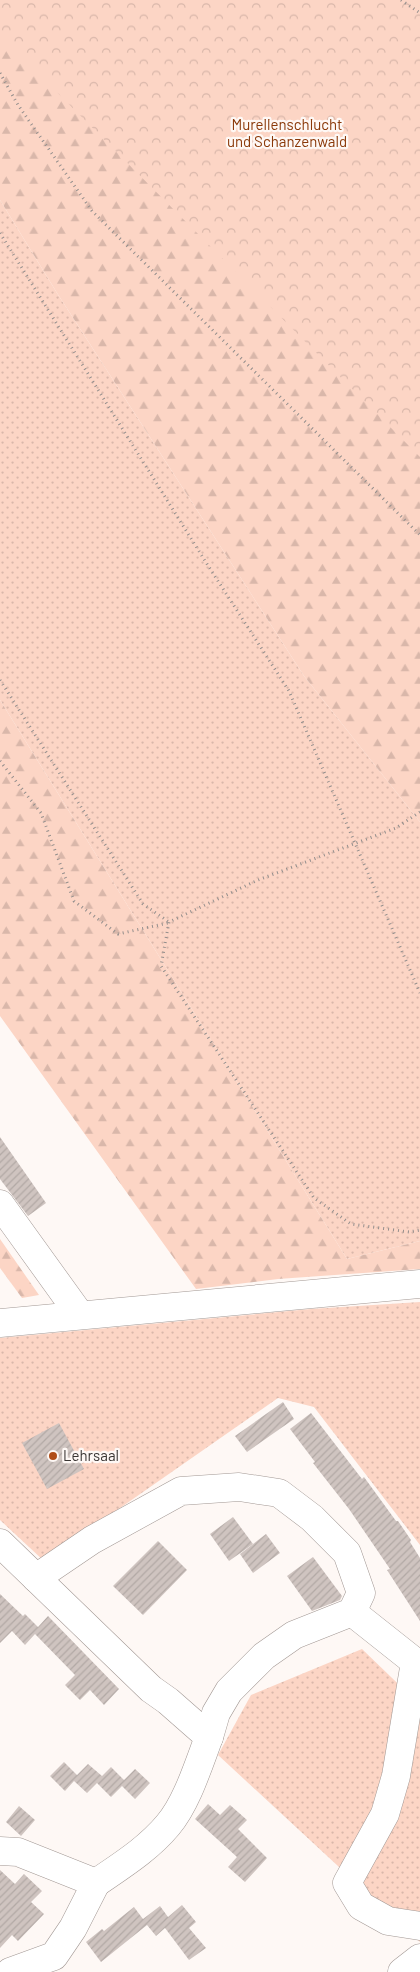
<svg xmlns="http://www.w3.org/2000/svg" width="420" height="1972" viewBox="0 0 420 1972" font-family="Barlow,sans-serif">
<defs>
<pattern id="grass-dots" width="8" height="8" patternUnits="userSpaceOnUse" patternTransform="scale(1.25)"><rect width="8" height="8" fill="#fcd5c5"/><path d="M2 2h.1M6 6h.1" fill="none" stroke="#d9b7aa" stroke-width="1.8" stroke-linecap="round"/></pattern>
<pattern id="forest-firs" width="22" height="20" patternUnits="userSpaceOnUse" patternTransform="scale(1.25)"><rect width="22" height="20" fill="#fcd5c5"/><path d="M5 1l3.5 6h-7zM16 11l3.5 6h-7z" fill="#d9b7aa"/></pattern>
<pattern id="park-crowns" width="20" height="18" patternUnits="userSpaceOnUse" patternTransform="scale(1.25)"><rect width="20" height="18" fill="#fcd5c5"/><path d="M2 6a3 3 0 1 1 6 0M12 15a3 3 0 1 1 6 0" fill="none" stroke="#d9b7aa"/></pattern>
<pattern id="building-hatch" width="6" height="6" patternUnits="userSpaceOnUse" patternTransform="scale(1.25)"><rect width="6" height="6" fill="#cfc4c0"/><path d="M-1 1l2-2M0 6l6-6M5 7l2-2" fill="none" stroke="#b2a9a5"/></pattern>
</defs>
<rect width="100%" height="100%" fill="#fef8f5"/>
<!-- grass -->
<g fill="url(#grass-dots)">
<polygon points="0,200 57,293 304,676 420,822 420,1241 347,1259 0,700"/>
<polygon points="420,1302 420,1545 314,1407 278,1398 44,1561 0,1520 0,1338 311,1309"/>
<polygon points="362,1649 420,1705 420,1942 218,1755 251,1695"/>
</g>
<!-- forest -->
<g fill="url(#forest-firs)">
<polygon points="0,0 420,0 420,822 304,676 57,293 0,200"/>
<polygon points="0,700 347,1259 420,1241 420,1269 278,1279 196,1289 0,1016"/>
<polygon points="0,1239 39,1295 22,1298 0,1268"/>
</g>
<!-- park -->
<polygon fill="url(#park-crowns)" points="0,0 420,0 420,457 0,35"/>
<!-- building -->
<g fill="url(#building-hatch)">
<polygon points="0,1137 46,1203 28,1216 0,1179"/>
<polygon points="283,1402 294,1419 247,1452 235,1436"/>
<polygon points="311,1413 362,1479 364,1477 396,1521 398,1521 411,1540 410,1542 420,1558 420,1621 387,1570 390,1569 349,1509 313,1463 315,1462 290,1429"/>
<polygon points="59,1423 84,1469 47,1489 22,1443"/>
<polygon points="233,1517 253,1544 229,1561 210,1534"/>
<polygon points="266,1534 280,1553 253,1573 240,1554"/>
<polygon points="158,1541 187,1570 143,1615 113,1586"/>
<polygon points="313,1557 342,1596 340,1600 312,1611 287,1576"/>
<polygon points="0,1594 23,1616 25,1614 38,1627 48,1616 119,1689 104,1705 90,1690 80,1700 65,1685 75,1675 35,1634 25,1645 12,1631 0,1643"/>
<polygon points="64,1762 77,1775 88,1764 102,1776 111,1767 124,1780 135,1769 150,1783 135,1799 122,1786 111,1797 97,1783 87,1793 74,1781 65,1791 50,1776"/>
<polygon points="208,1804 220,1815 230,1805 247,1820 238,1829 267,1858 245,1882 228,1867 237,1857 195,1819"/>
<polygon points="19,1806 35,1820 21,1836 6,1822"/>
<polygon points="0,1870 15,1884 24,1874 42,1891 31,1902 44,1914 18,1941 12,1935 0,1948"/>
<polygon points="182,1905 196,1922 189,1928 206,1948 189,1960 165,1928 156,1936 147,1925 101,1962 86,1942 102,1929 104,1931 134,1907 143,1919 160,1906 168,1917"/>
</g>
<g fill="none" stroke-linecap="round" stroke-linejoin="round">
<!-- minor casing -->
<g stroke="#a29894" stroke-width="29">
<g id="minor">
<polyline points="0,1204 80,1315"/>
<polyline points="0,1323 420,1284"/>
<path d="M0,1543L151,1689L168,1701L209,1737C199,1763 187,1803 168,1825C148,1849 122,1865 96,1883"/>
<polyline points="36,1578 92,1540 181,1491 239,1487 279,1493 312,1518 347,1553 361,1593 352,1612 294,1635 264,1656 229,1691 216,1713 209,1737"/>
<polyline points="352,1612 415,1662 396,1776 385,1814 347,1883 361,1906 388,1921 420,1926"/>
<polyline points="0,1851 18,1852 96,1883 73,1928 54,1956 10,1972"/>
<polyline points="402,1972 420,1958"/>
</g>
</g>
<!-- path -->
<g stroke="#938e8c" stroke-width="3" stroke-dasharray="1 4" stroke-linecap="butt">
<polyline points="401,0 420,13"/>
<polyline points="0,73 18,105 92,211 420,535"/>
<polyline points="0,233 207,564 289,691 420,993"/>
<polyline points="0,680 143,904 169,922"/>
<polyline points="0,761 41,813 74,901 118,934 168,923"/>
<polyline points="420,812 396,828 258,880 169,922 161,966 314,1198 351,1224 409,1232 420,1230"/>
</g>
<!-- minor -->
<use href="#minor" stroke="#fff" stroke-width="28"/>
</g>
<!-- markers -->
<circle fill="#b04d18" stroke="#fef8f5" stroke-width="2" cx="53" cy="1456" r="5"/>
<g text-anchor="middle" stroke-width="4.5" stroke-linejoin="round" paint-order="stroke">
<!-- park labels -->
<g font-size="15" fill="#8a3808" stroke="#fef8f5">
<text x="287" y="130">Murellenschlucht<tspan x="287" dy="17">und Schanzenwald</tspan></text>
</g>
<!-- poi labels -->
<g font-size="15" fill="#393533" stroke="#fef8f5" text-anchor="start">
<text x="63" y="1461">Lehrsaal</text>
</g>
</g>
</svg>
